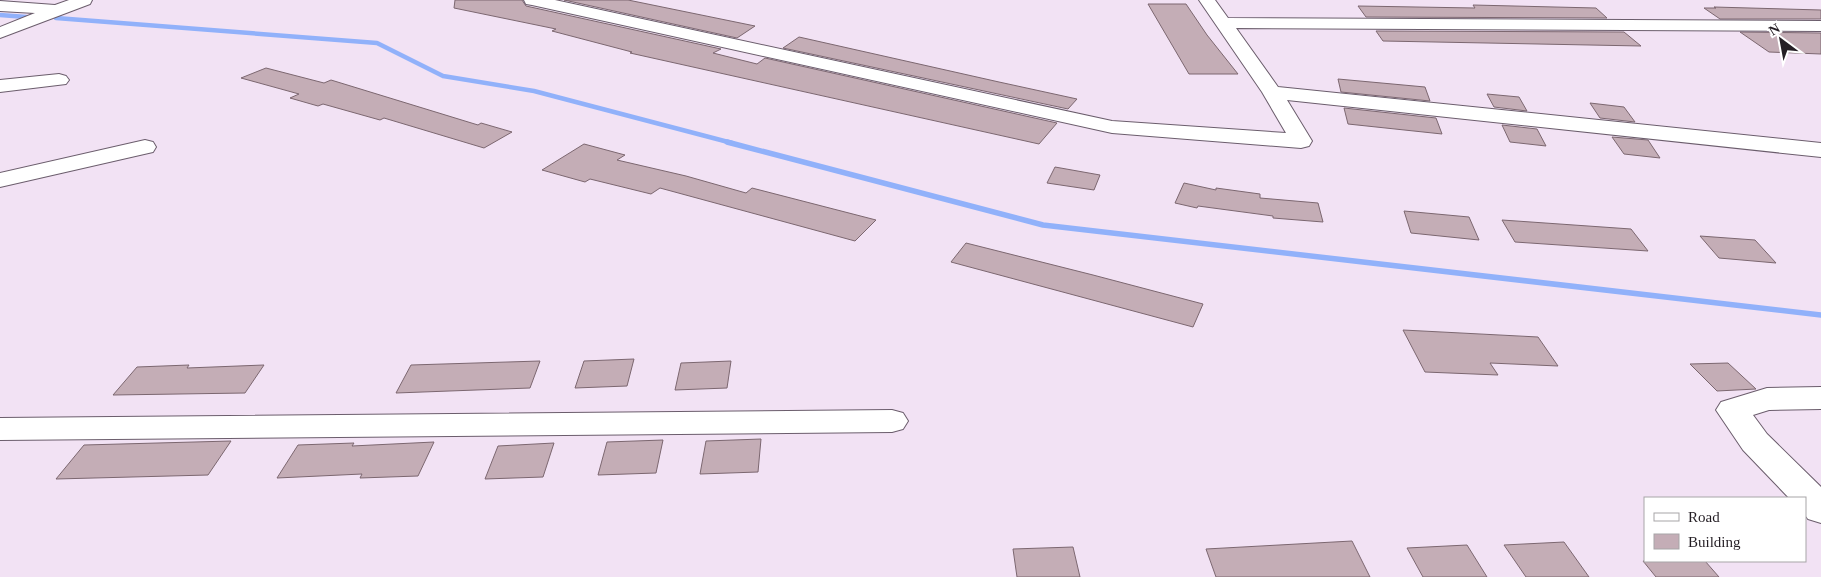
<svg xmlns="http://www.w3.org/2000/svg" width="1821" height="577" viewBox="0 0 1821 577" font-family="Georgia,serif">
<rect width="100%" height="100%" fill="#f2e2f4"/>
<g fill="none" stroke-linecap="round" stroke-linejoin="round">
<!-- stream-far1 -->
<g stroke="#91b1fa" stroke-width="4.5">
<polyline points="0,15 26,17"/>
<polyline points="56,18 377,43 443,76 534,91 732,143"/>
</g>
<!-- stream -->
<polyline stroke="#91b1fa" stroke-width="5.5" points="727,142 1043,225 1821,315"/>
</g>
<!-- building -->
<g fill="#c4adb6" stroke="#7c6770">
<polygon points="455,0 522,0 526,6 721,49 713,53 757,64 765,58 1057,123 1039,144 630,53 632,52 552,31 556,29 454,8"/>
<polygon points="564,0 628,0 755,26 737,38"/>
<polygon points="1148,4 1186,4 1207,35 1238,74 1189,74"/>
<polygon points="1473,5 1596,8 1607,18 1366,17 1358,6 1475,8"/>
<polygon points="1714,7 1821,10 1821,19 1720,19 1704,8 1716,8"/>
<polygon points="1376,31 1624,32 1641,46 1383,41"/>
<polygon points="1740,32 1821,33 1821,54 1769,52"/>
<polygon points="799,37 999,82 1077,99 1068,109 783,48"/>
<polygon points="266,68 324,83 331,80 478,125 481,123 512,132 484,148 384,118 380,120 323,104 318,106 290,98 299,94 241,78"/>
<polygon points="1338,79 1425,87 1430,101 1341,92"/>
<polygon points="1487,94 1519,97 1527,111 1494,107"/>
<polygon points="1590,103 1624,107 1635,122 1600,118"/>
<polygon points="1344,108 1436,118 1442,134 1348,124"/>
<polygon points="1502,125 1537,129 1546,146 1510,142"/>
<polygon points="1612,137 1648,140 1660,158 1624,154"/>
<polygon points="584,144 625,155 617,160 686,176 746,193 752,188 876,220 855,241 660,188 651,194 590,179 585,182 542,170"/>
<polygon points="1055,167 1100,175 1094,190 1047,183"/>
<polygon points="1184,183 1216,190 1216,188 1260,194 1260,198 1318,203 1323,222 1273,218 1273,216 1198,206 1197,208 1175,203"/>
<polygon points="1404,211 1469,217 1479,240 1411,233"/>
<polygon points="1502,220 1631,229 1648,251 1515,242"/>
<polygon points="1700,236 1755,240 1776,263 1719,258"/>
<polygon points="966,243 1093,275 1203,304 1193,327 951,262"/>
<polygon points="1403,330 1538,337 1558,366 1490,363 1498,375 1425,372"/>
<polygon points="634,359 627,386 575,388 584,361"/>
<polygon points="540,361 530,388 396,393 411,365"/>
<polygon points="731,361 727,388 675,390 681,363"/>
<polygon points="1728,363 1756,389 1717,391 1690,364"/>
<polygon points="189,365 187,368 264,365 245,393 113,395 137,367"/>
<polygon points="761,439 758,472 700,474 706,441"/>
<polygon points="663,440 656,473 598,475 607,442"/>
<polygon points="231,441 208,475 56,479 84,445"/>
<polygon points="434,442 418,476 360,478 362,474 277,478 298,445 354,443 352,446"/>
<polygon points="554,443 543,477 485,479 498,446"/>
<polygon points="1352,541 1370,577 1216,577 1206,549"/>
<polygon points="1564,542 1589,577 1526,577 1504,545"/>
<polygon points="1467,545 1487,577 1423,577 1407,548"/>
<polygon points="1073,547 1080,577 1017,577 1013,549"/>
<polygon points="1643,561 1705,561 1719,577 1656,577"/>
</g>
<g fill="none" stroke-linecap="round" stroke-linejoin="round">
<!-- minor casing -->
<g stroke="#6b5d6c" stroke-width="2">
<g id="minor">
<polygon points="69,0 92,0 90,4 0,38 0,27 35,13 0,11 0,1 55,5"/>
<polygon points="524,0 555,0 1112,121 1286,133 1262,92 1199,0 1215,0 1228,18 1821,21 1821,31 1236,28 1278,87 1821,143 1821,157 1287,100 1312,141 1309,146 1301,148 1112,133 532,5 526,4"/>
<polygon points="59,74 66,76 69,80 66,84 0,92 0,80"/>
<polygon points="145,140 153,142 156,147 153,152 0,187 0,173"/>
<polygon points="1821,387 1821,409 1769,410 1753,415 1767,434 1821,487 1821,523 1808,519 1805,515 1805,498 1789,498 1743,450 1716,410 1721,402 1767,388"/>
<polygon points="892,410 903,413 908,421 903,429 892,432 0,440 0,418"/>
</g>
</g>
<!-- minor -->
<use href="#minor" fill="#fff" fill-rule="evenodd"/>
</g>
<!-- legend -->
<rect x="1644" y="497" width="162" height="65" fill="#ffffff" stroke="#a7a5a7"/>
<rect x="1654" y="513" width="25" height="8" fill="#ffffff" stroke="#a7a5a7"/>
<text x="1688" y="522" font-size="15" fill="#241e24">Road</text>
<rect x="1654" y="534" width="25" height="15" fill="#c4adb6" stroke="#a7a5a7"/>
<text x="1688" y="547" font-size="15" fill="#241e24">Building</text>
<!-- north arrow -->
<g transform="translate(1781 40) rotate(328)" stroke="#ffffff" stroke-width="4" paint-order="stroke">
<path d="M0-4L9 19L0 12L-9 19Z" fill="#241e24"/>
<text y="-8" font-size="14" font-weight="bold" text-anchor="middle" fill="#241e24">N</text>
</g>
</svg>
